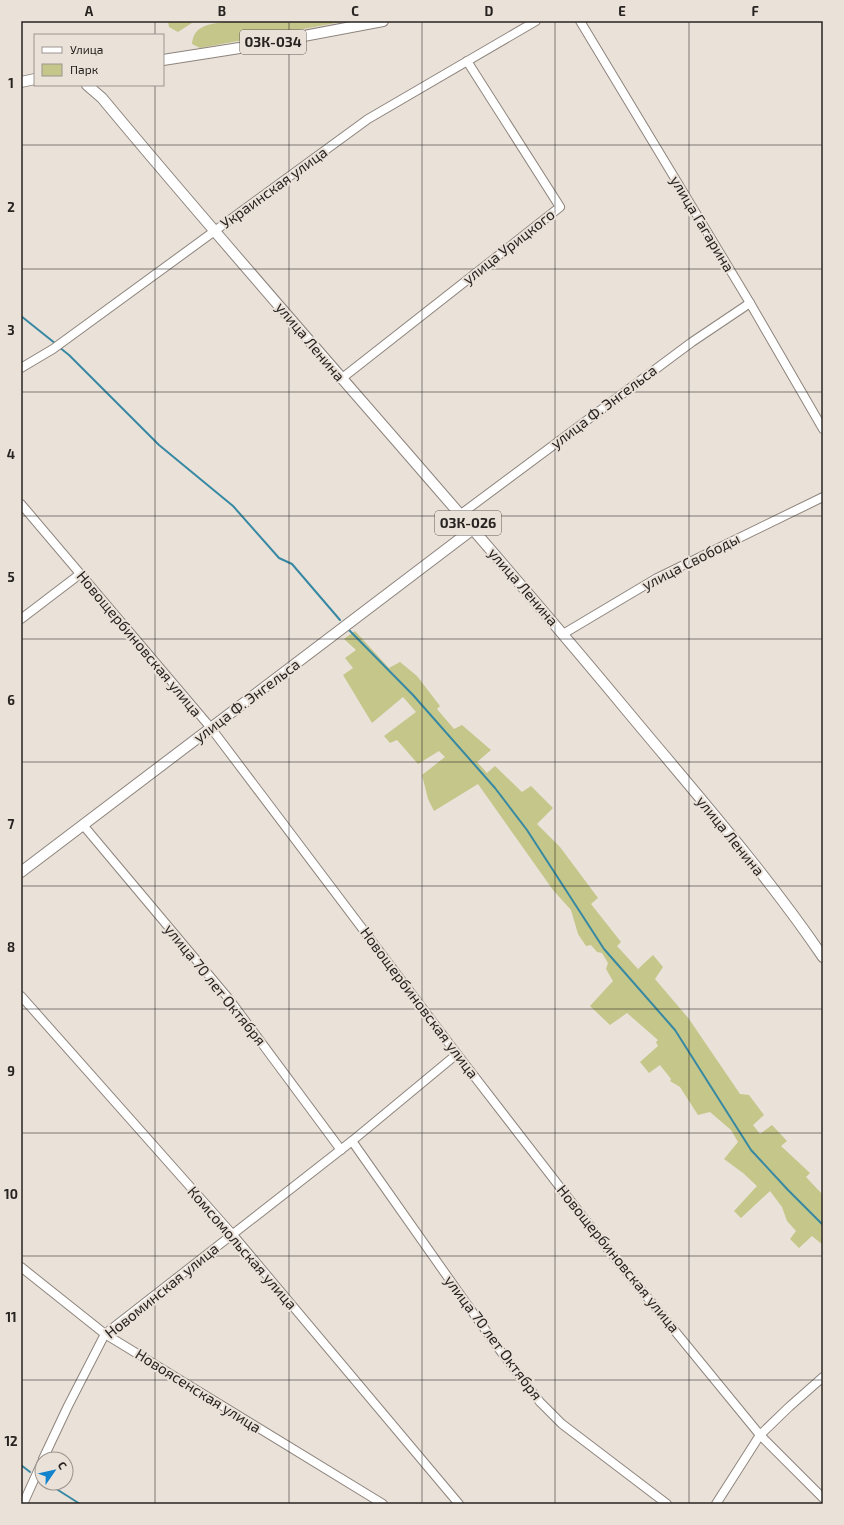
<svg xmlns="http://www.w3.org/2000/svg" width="844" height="1525" viewBox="0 0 844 1525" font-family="'Exo 2',sans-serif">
<rect width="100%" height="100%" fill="#eae1d9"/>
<!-- green -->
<g fill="#c4c68a">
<polygon points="168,21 195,21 178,32 169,27"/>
<path d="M226,21H347L200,48L192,44C194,24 210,25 226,21Z"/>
<polygon points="355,631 389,668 400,662 417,676 440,706 437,709 454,729 462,725 491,750 477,762 487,773 495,766 522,792 531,786 553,808 537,824 560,847 598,898 591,904 621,942 617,946 638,969 653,955 663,967 655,979 689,1019 740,1094 749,1095 764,1115 753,1125 760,1134 772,1125 787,1141 781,1146 810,1173 806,1177 823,1195 823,1245 812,1236 799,1248 790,1239 796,1231 787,1221 782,1207 770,1191 741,1218 734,1211 757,1186 743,1173 724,1159 738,1142 731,1130 710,1112 698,1115 680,1087 670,1081 671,1079 660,1065 649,1073 640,1062 658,1046 656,1042 658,1040 627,1013 610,1025 590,1006 613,981 606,969 608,963 602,953 597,952 591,945 586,946 578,934 571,910 553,890 478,784 434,811 428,799 422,775 445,757 439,751 418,764 397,740 390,743 384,736 416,712 403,697 372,723 343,675 353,668 345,658 356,650 344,639"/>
</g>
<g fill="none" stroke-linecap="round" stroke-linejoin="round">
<!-- stream -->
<g stroke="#3789a3" stroke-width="2">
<polyline points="21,316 56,344"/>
<polyline points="59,347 69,355 159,445 233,506 279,558 292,564 340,620"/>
<polyline points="348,629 413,695 495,788 527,830 604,949 675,1030 751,1150 788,1190 823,1225"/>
<polyline points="21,1465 30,1472"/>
<polyline points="41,1480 42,1480"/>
<polyline points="47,1483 80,1504"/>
</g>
<!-- minor casing -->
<g stroke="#8d847d" stroke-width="10">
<g id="minor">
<polyline points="580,21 750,303 823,429"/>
<polyline points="21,368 53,349 368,119 536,21"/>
<polyline points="341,379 560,207 467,61"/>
<polyline points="21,504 211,728 457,1054 607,1248 760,1435 823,1498"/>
<polyline points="461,514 692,342 750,303"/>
<polyline points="21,619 80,574"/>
<polyline points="563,634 657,578 823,497"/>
<polyline points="83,825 229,999 341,1150"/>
<polyline points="21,996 233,1235 459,1504"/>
<polyline points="352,1141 466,1303 502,1353 540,1402 562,1424 667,1504"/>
<polyline points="21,1267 105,1334 383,1504"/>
<polyline points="43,1459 68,1406 105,1334 352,1141 457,1054"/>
<polyline points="23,1504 42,1462"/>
<polyline points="716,1504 760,1435 789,1407 823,1377"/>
</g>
</g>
<!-- major casing -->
<g stroke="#8d847d" stroke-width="12">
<g id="major">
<polyline points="163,60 246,47 383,21"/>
<polyline points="21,82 35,79"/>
<path d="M87,85L102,98C273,304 453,501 623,706C691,788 763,869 823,957"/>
<polyline points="21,872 473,529"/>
</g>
</g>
<!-- minor -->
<use href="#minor" stroke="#fff" stroke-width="8"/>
<!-- major -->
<use href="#major" stroke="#fff" stroke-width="10"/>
</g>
<!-- grid -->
<path fill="none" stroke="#272320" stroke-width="1" stroke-opacity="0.55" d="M155,21V35M289,21V1504M422,21V1504M555,21V1504M689,21V1504M155,85V1504M21,145H823M21,269H823M21,392H823M21,516H823M21,639H823M21,762H823M21,886H823M21,1009H823M21,1133H823M21,1256H823M21,1380H823"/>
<g text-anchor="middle" stroke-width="4" stroke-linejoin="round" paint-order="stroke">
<!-- shield labels -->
<g fill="#eae1d9" stroke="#625c58" stroke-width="1">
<rect x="240" y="30" width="66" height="24" rx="3"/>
<rect x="435" y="511" width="66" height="24" rx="3"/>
</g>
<g font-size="14" font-weight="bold" fill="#272320">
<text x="273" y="47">03К-034</text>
<text x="468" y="528">03К-026</text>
</g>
<!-- street labels -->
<g font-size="15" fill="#272320" stroke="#eae1d9">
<text transform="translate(274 188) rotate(-36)" y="5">Украинская улица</text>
<text transform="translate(702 224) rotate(59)" y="5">улица Гагарина</text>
<text transform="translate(509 247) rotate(-38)" y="5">улица Урицкого</text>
<text transform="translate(310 342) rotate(50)" y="5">улица Ленина</text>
<text transform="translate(604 407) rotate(-37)" y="5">улица Ф. Энгельса</text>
<text transform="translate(691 562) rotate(-27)" y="5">улица Свободы</text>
<text transform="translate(523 587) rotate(49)" y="5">улица Ленина</text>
<text transform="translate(139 644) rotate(50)" y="5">Новощербиновская улица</text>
<text transform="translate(247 701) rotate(-37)" y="5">улица Ф. Энгельса</text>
<text transform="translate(730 836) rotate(51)" y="5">улица Ленина</text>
<text transform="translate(215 985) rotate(51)" y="5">улица 70 лет Октября</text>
<text transform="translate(419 1003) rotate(53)" y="5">Новощербиновская улица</text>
<text transform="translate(242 1248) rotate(49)" y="5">Комсомольская улица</text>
<text transform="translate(618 1259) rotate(51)" y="5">Новощербиновская улица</text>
<text transform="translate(162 1291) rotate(-39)" y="5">Новоминская улица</text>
<text transform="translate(493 1338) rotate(53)" y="5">улица 70 лет Октября</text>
<text transform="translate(198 1391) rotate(32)" y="5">Новоясенская улица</text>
</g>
</g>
<!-- border -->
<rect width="844" height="1525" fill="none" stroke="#eae1d9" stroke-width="44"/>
<!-- legend -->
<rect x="34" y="34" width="130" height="52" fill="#eae1d9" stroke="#9c958f"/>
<rect x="42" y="47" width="20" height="6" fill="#ffffff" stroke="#9c958f"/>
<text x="70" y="54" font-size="12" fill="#272320">Улица</text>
<rect x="42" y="64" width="20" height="12" fill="#c4c68a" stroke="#9c958f"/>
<text x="70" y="74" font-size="12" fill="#272320">Парк</text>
<!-- north arrow -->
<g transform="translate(54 1471) rotate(56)"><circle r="19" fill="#eae1d9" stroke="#9c958f"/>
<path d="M0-3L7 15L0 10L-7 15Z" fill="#1283cc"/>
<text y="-6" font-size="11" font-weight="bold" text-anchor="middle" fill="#272320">С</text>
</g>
<rect x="22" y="22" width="800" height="1481" fill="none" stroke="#272320" stroke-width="1.5"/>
<g font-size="13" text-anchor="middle" font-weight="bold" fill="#272320">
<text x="89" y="16">A</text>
<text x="222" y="16">B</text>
<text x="355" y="16">C</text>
<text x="489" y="16">D</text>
<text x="622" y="16">E</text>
<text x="755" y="16">F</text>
<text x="11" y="88">1</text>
<text x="11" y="212">2</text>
<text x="11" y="335">3</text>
<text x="11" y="459">4</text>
<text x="11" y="582">5</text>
<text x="11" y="705">6</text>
<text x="11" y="829">7</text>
<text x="11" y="952">8</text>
<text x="11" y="1076">9</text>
<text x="11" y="1199">10</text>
<text x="11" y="1322">11</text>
<text x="11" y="1446">12</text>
</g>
</svg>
